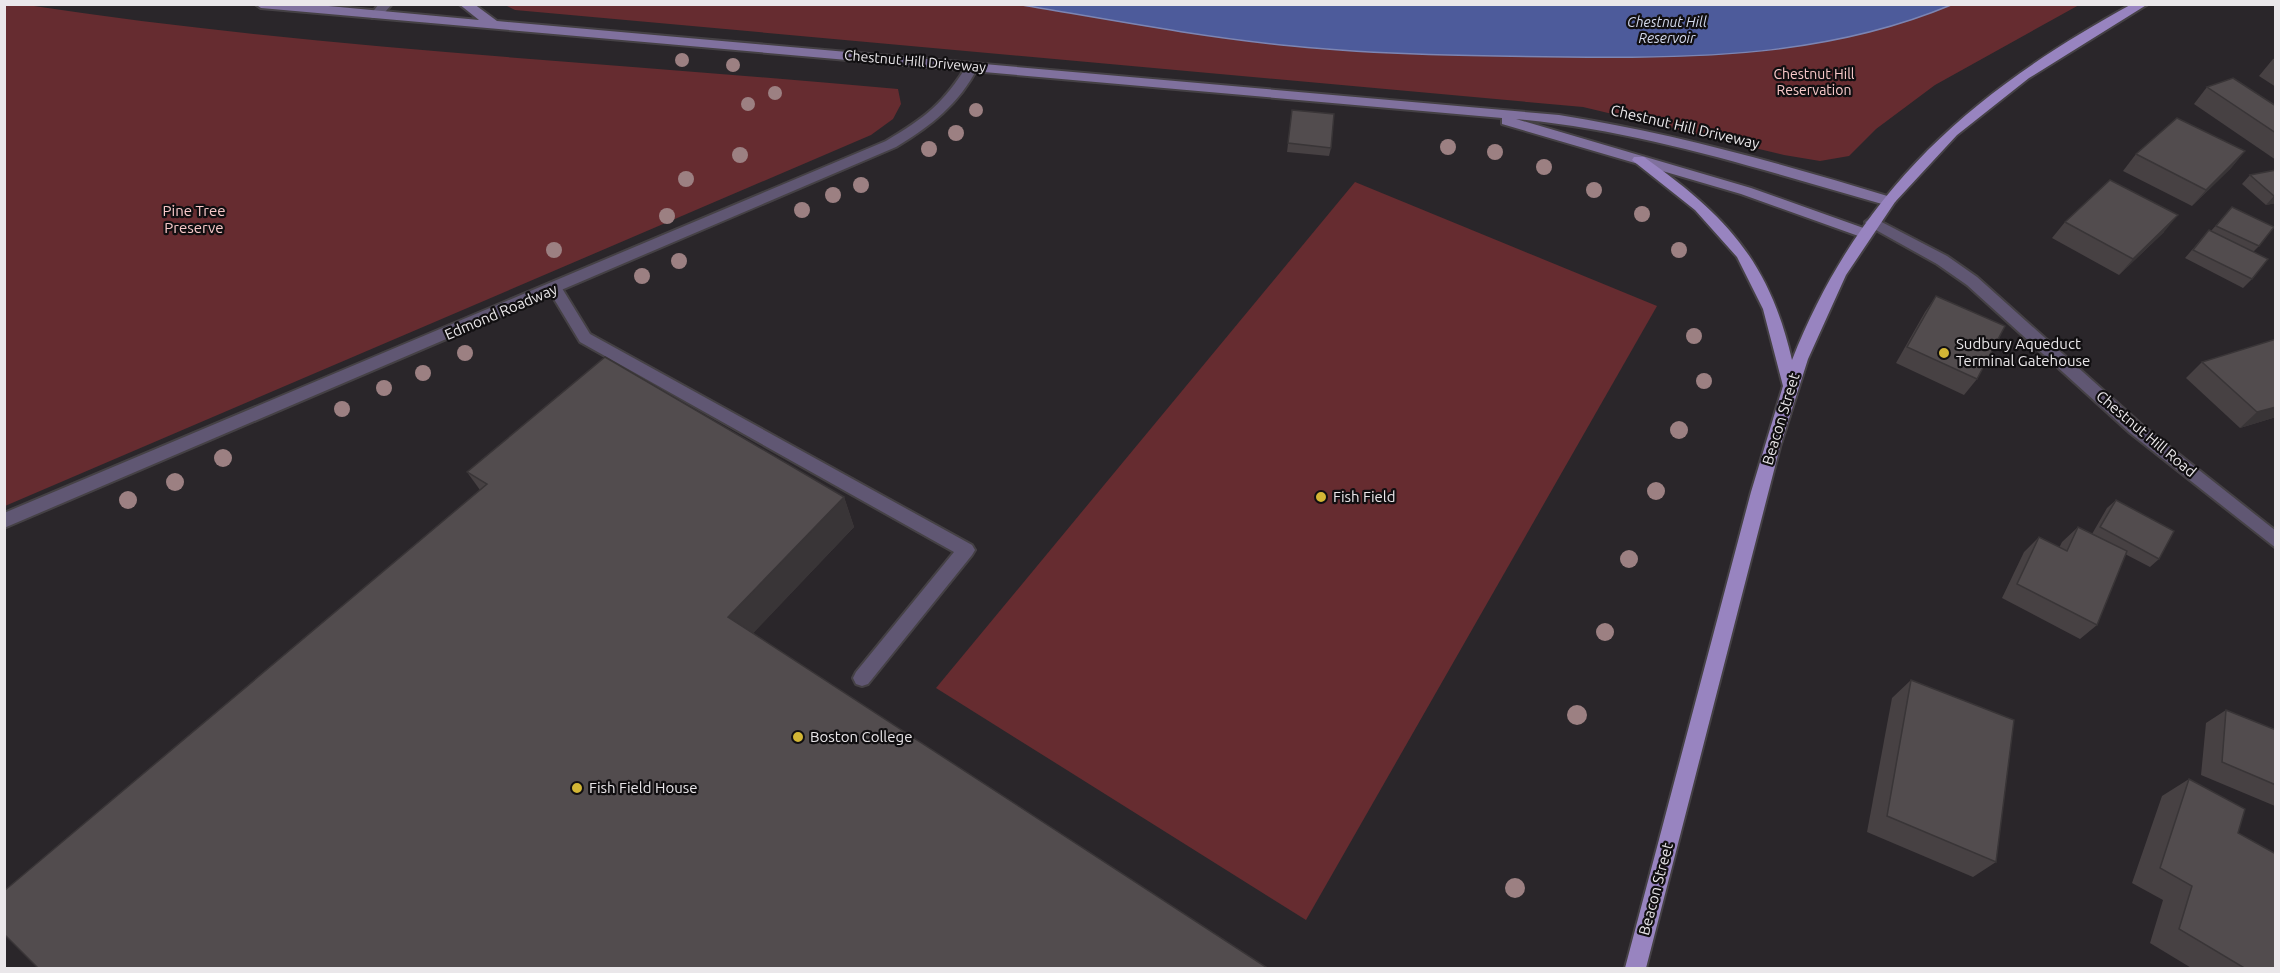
<svg xmlns="http://www.w3.org/2000/svg" width="2280" height="973" viewBox="0 0 2280 973" font-family="Ubuntu,sans-serif">
<rect width="100%" height="100%" fill="#2a262a"/>
<!-- green -->
<g fill="#662c30">
<path d="M5,4L27,5C316,49 607,62 898,89L901,104L893,119L871,135L5,506Z"/>
<polygon points="505,5 2079,5 1935,85 1876,129 1849,156 1820,161 1784,155 1583,107 515,10"/>
<polygon points="1355,182 1657,306 1306,920 936,688"/>
</g>
<!-- water -->
<path fill="#4d5b9b" stroke="#7c85b3" stroke-width="1.5" d="M1022,5H1021H1951C1829,56 1696,59 1566,57C1474,56 1383,55 1292,46C1201,37 1111,20 1022,5Z"/>
<g fill="none" stroke-linecap="round" stroke-linejoin="round">
<!-- service casing -->
<g stroke="#454145" stroke-width="4">
<polygon id="service" points="555,284 560,285 590,334 972,545 975,550 972,555 868,684 862,686 856,684 853,678 856,672 954,552 580,342 548,289"/>
</g>
<!-- minor casing -->
<g stroke="#454145" stroke-width="4">
<g id="minor">
<polygon points="379,4 392,4 380,18 372,18 370,15"/>
<path d="M972,63L978,67C959,104 931,126 896,147L4,528V513L886,141C926,117 943,104 968,64Z"/>
<polygon points="1872,217 1947,256 1977,277 2142,425 2276,531 2276,548 2130,433 1967,285 1937,264 1867,225 1865,222"/>
</g>
</g>
<!-- secondary casing -->
<g stroke="#454145" stroke-width="4">
<path id="secondary" d="M255,4H307L479,20L459,4H474L497,21L1559,115C1673,133 1783,164 1894,198L1896,201L1889,206C1765,171 1645,131 1516,119L1751,188L1869,230L1871,233L1869,236L1864,238L1741,194L1502,124V118L261,8Z"/>
</g>
<!-- primary casing -->
<g stroke="#454145" stroke-width="4">
<path id="primary" d="M2132,4H2148L2029,78L1957,135L1895,202L1846,275L1808,359L1780,447L1646,968H1625L1751,492L1783,386L1763,309L1737,257L1695,210L1632,160L1634,157H1644C1725,215 1769,260 1792,360C1860,188 1973,91 2132,4Z"/>
</g>
<!-- service -->
<use href="#service" fill="#605773" fill-rule="evenodd"/>
<!-- minor -->
<use href="#minor" fill="#605773" fill-rule="evenodd"/>
<!-- secondary -->
<use href="#secondary" fill="#80719e" fill-rule="evenodd"/>
<!-- primary -->
<use href="#primary" fill="#9884c0" fill-rule="evenodd"/>
</g>
<!-- trees -->
<g fill="#9c8082">
<circle cx="682" cy="60" r="7"/>
<circle cx="733" cy="65" r="7"/>
<circle cx="775" cy="93" r="7"/>
<circle cx="748" cy="104" r="7"/>
<circle cx="976" cy="110" r="7"/>
<circle cx="956" cy="133" r="8"/>
<circle cx="1448" cy="147" r="8"/>
<circle cx="929" cy="149" r="8"/>
<circle cx="1495" cy="152" r="8"/>
<circle cx="740" cy="155" r="8"/>
<circle cx="1544" cy="167" r="8"/>
<circle cx="686" cy="179" r="8"/>
<circle cx="861" cy="185" r="8"/>
<circle cx="1594" cy="190" r="8"/>
<circle cx="833" cy="195" r="8"/>
<circle cx="802" cy="210" r="8"/>
<circle cx="1642" cy="214" r="8"/>
<circle cx="667" cy="216" r="8"/>
<circle cx="554" cy="250" r="8"/>
<circle cx="1679" cy="250" r="8"/>
<circle cx="679" cy="261" r="8"/>
<circle cx="642" cy="276" r="8"/>
<circle cx="1694" cy="336" r="8"/>
<circle cx="465" cy="353" r="8"/>
<circle cx="423" cy="373" r="8"/>
<circle cx="1704" cy="381" r="8"/>
<circle cx="384" cy="388" r="8"/>
<circle cx="342" cy="409" r="8"/>
<circle cx="1679" cy="430" r="9"/>
<circle cx="223" cy="458" r="9"/>
<circle cx="175" cy="482" r="9"/>
<circle cx="1656" cy="491" r="9"/>
<circle cx="128" cy="500" r="9"/>
<circle cx="1629" cy="559" r="9"/>
<circle cx="1605" cy="632" r="9"/>
<circle cx="1577" cy="715" r="10"/>
<circle cx="1515" cy="888" r="10"/>
</g>
<!-- wall -->
<g fill="#474143">
<polygon points="2276,58 2276,87 2259,76 2273,59"/>
<polygon points="2207,87 2276,106 2276,160 2194,104"/>
<polygon points="1292,110 1331,148 1329,156 1287,152"/>
<polygon points="2245,151 2231,168 2192,206 2123,171 2136,154"/>
<polygon points="2276,170 2276,203 2266,205 2242,184 2250,175"/>
<polygon points="2232,207 2259,246 2253,252 2252,279 2243,288 2185,258 2209,230 2211,231"/>
<polygon points="2065,222 2164,232 2119,275 2052,238"/>
<polygon points="1936,296 1977,379 1964,395 1896,363 1925,312"/>
<polygon points="2276,339 2276,417 2240,428 2186,378 2202,362"/>
<polygon points="467,472 844,497 854,527 753,633 480,490"/>
<polygon points="2116,500 2159,559 2150,567 2125,554 2097,625 2080,639 2002,598 2024,552 2039,537 2059,548 2062,542 2078,527 2092,534 2107,508"/>
<polygon points="1911,680 1996,862 1973,877 1867,832 1892,698"/>
<polygon points="2226,710 2276,730 2275,806 2201,775 2206,723"/>
<polygon points="2189,779 2238,833 2276,969 2193,969 2150,943 2163,900 2132,883 2162,796"/>
</g>
<!-- shaded-wall -->
<g fill="#393537">
<polygon points="2245,151 2231,168 2192,206 2206,190"/>
<polygon points="2274,196 2276,196 2276,203 2266,205"/>
<polygon points="2178,215 2164,232 2119,275 2133,259"/>
<polygon points="2276,407 2276,417 2240,428 2257,412"/>
<polygon points="844,497 854,527 742,645 728,617"/>
</g>
<!-- building -->
<g fill="#524c4e" stroke="#393537" stroke-width="1.5">
<polygon points="2233,78 2276,106 2276,133 2207,87"/>
<polygon points="1292,110 1334,114 1331,148 1288,143"/>
<polygon points="2177,118 2245,151 2206,190 2136,154"/>
<polygon points="2276,170 2276,196 2274,196 2250,175"/>
<polygon points="2110,180 2178,215 2133,259 2065,222"/>
<polygon points="2232,207 2274,227 2259,246 2216,226"/>
<polygon points="2209,230 2268,259 2252,279 2193,250"/>
<polygon points="1936,296 2005,326 1977,379 1907,347"/>
<polygon points="2276,339 2276,407 2257,412 2202,362"/>
<polygon points="605,357 844,497 728,617 1269,969 39,969 4,934 4,891 487,484 467,472"/>
<polygon points="2116,500 2174,531 2159,559 2100,527"/>
<polygon points="2078,527 2127,551 2097,625 2017,584 2039,537 2067,551"/>
<polygon points="1911,680 2014,720 1996,862 1887,816"/>
<polygon points="2226,710 2276,730 2276,785 2222,762"/>
<polygon points="2189,779 2245,809 2238,833 2276,854 2276,969 2246,969 2179,929 2192,886 2160,868"/>
</g>
<!-- markers -->
<g fill="#d3b635" stroke="#110f11" stroke-width="2">
<circle cx="1944" cy="353" r="6"/>
<circle cx="1321" cy="497" r="6"/>
<circle cx="798" cy="737" r="6"/>
<circle cx="577" cy="788" r="6"/>
</g>
<g text-anchor="middle" stroke-width="4.5" stroke-linejoin="round" paint-order="stroke">
<!-- far-water labels -->
<g font-size="14" font-style="italic" fill="#d4daed" stroke="#110f11">
<text x="1667" y="27">Chestnut Hill<tspan x="1667" dy="16">Reservoir</tspan></text>
</g>
<!-- far-street labels -->
<g font-size="14" fill="#eae7ea" stroke="#110f11">
<text transform="translate(915 61) rotate(5)" y="5">Chestnut Hill Driveway</text>
</g>
<!-- far-park labels -->
<g font-size="14" fill="#f9caca" stroke="#110f11">
<text x="1814" y="79">Chestnut Hill<tspan x="1814" dy="16">Reservation</tspan></text>
</g>
<!-- street labels -->
<g font-size="15" fill="#eae7ea" stroke="#110f11">
<text transform="translate(1685 127) rotate(13)" y="5">Chestnut Hill Driveway</text>
<text transform="translate(501 312) rotate(-23)" y="5">Edmond Roadway</text>
<text transform="translate(1781 419) rotate(-73)" y="5">Beacon Street</text>
<text transform="translate(2146 434) rotate(40)" y="5">Chestnut Hill Road</text>
<text transform="translate(1656 889) rotate(-75)" y="5">Beacon Street</text>
</g>
<!-- park labels -->
<g font-size="15" fill="#f9caca" stroke="#110f11">
<text x="194" y="216">Pine Tree<tspan x="194" dy="17">Preserve</tspan></text>
</g>
<!-- poi labels -->
<g font-size="15" fill="#eae7ea" stroke="#110f11" text-anchor="start">
<text x="1956" y="349">Sudbury Aqueduct<tspan x="1956" dy="17">Terminal Gatehouse</tspan></text>
<text x="1333" y="502">Fish Field</text>
<text x="810" y="742">Boston College</text>
<text x="589" y="793">Fish Field House</text>
</g>
</g>
<!-- border -->
<rect width="2280" height="973" fill="none" stroke="#eae7ea" stroke-width="12"/>
</svg>
